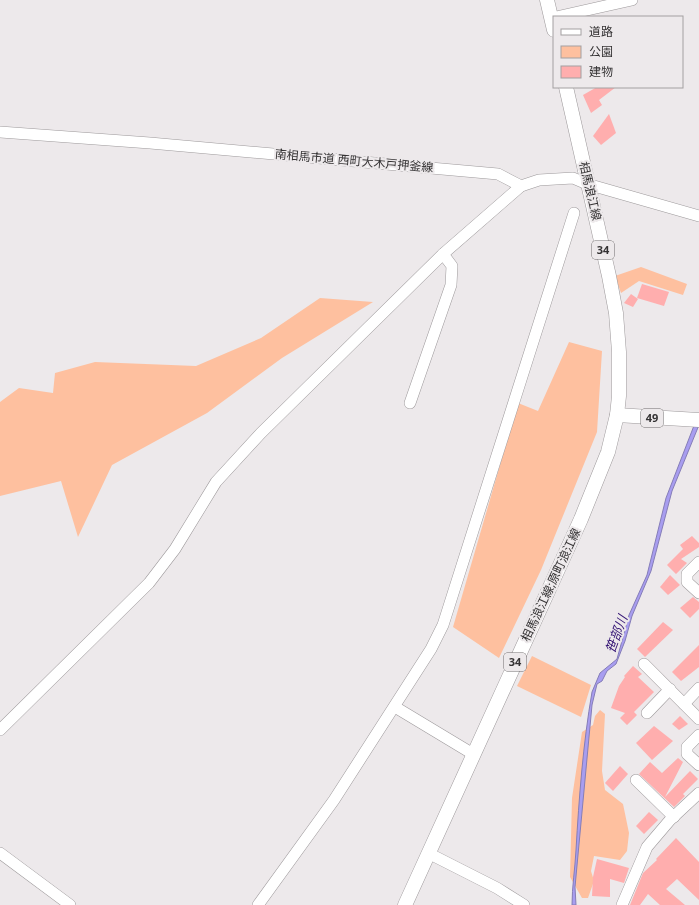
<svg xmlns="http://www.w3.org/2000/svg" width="699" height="905" viewBox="0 0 699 905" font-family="'Open Sans','Noto Sans JP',sans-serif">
<rect width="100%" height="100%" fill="#ede9eb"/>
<!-- green -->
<g fill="#fec09f">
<polygon points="641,267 687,284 683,295 639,281 621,293 615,276"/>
<polygon points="320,298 373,302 282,358 207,413 112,465 78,537 61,481 0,496 0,402 19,388 53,393 55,373 95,362 196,366 261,338"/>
<polygon points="569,342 602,351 597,432 541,570 499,658 453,627 518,403 538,411"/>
<polygon points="532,656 591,685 581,717 517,686"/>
<polygon points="600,710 605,714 602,771 605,790 623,804 629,833 627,851 620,860 594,856 591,871 594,881 588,898 582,898 570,877 572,798 582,732 593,725 595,716"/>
</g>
<!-- water -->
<path fill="#a89df0" stroke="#857db7" d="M695,423L699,425L672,491L651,571L632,616L625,641L616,664L607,671L602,681L597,684L592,705L575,887L576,905H572C572,887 575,869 576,850C579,798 583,744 592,692L600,673L617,659L629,615L647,575L666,498Z"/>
<!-- building -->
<g fill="#ffaeae">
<polygon points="597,87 616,87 599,100 602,105 591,113 583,95"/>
<polygon points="609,114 616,133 601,145 593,136"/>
<polygon points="642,284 669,292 664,306 637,298"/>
<polygon points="631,294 638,299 633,307 624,303"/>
<polygon points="692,536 699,543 699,547 681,559 687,563 676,574 667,565 683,549 680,545"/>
<polygon points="670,575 680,585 668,595 660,587"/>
<polygon points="693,597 699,602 699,609 690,618 680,608"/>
<polygon points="663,622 673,630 645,657 637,649"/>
<polygon points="699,645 699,667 681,681 672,672"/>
<polygon points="633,666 642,674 638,677 654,692 634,712 637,715 627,725 620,718 625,713 611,708 619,686 625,677 624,676"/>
<polygon points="680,716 688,724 679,730 672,724"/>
<polygon points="654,726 673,741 652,760 636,743"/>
<polygon points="678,758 683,762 665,797 690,771 698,779 683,794 685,796 674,807 639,774 650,762 662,773"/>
<polygon points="620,766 628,774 613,791 605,783"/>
<polygon points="649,812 658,820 644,834 636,826"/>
<polygon points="676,838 699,862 699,900 677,879 666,889 685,905 660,905 648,894 640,905 630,905 643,873 657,860 656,859"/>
<polygon points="597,859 629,868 624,883 610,879 610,897 592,896 593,877"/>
</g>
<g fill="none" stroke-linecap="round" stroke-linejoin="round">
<!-- minor casing -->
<g stroke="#9d999b" stroke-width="12">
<g id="minor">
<polyline points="556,17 632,0"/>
<polyline points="0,132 150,143 498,174 521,186 539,180 573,178 587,184 699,216"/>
<polyline points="410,403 451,285 452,266 443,254"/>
<polyline points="699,562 687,574 687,582 699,593"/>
<polyline points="644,664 699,719"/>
<polyline points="684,704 699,688"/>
<polyline points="395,707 473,754"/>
<polyline points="647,713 670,689"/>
<polyline points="0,730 149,583 175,549 216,482 261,433 443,254 521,186"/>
<polyline points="699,735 687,747 687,754 699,765"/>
<polyline points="636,780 674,817"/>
<polyline points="0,853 70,905"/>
<polyline points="428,853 497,888 524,905"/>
<polyline points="258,905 334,800 431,649 443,625 574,213"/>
<polyline points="622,905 647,847 670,820 699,793"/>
</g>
</g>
<!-- major casing -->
<g stroke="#9d999b" stroke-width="15">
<g id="major">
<polyline points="547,0 554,30"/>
<polyline points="617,415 699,420"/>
<polyline points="405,905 581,519 608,452 617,415 619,396 619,352 616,313 609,276 566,87"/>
</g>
</g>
<!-- minor -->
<use href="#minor" stroke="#fff" stroke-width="11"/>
<!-- major -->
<use href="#major" stroke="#fff" stroke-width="14"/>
</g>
<g text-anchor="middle" stroke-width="4" stroke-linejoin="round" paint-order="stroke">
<!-- shield labels -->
<g fill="#ede9eb" stroke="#6c696a" stroke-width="1">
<rect x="592" y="241" width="22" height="18" rx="3"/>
<rect x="641" y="409" width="22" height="18" rx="3"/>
<rect x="504" y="653" width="22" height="18" rx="3"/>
</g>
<g font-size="11" font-weight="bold" fill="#343233">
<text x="603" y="254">34</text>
<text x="652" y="422">49</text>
<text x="515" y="666">34</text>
</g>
<!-- street labels -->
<g font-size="12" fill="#343233" stroke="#ede9eb">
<text transform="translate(354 161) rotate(5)" y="4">南相馬市道 西町大木戸押釜線</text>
<text transform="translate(590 191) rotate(77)" y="4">相馬浪江線</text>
<text transform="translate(551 585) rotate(-65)" y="4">相馬浪江線;原町浪江線</text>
</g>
<!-- water labels -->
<g font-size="13" font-style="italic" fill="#341474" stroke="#ede9eb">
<text transform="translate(616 634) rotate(-70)" y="5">笹部川</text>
</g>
</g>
<!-- legend -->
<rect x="553" y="16" width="130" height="72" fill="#ede9eb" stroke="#a3a0a1"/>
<rect x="561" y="29" width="20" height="6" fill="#ffffff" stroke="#a3a0a1"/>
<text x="589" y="36" font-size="12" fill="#343233">道路</text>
<rect x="561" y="46" width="20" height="12" fill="#fec09f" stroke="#a3a0a1"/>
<text x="589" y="56" font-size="12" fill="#343233">公園</text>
<rect x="561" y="66" width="20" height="12" fill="#ffaeae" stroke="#a3a0a1"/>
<text x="589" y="76" font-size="12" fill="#343233">建物</text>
</svg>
